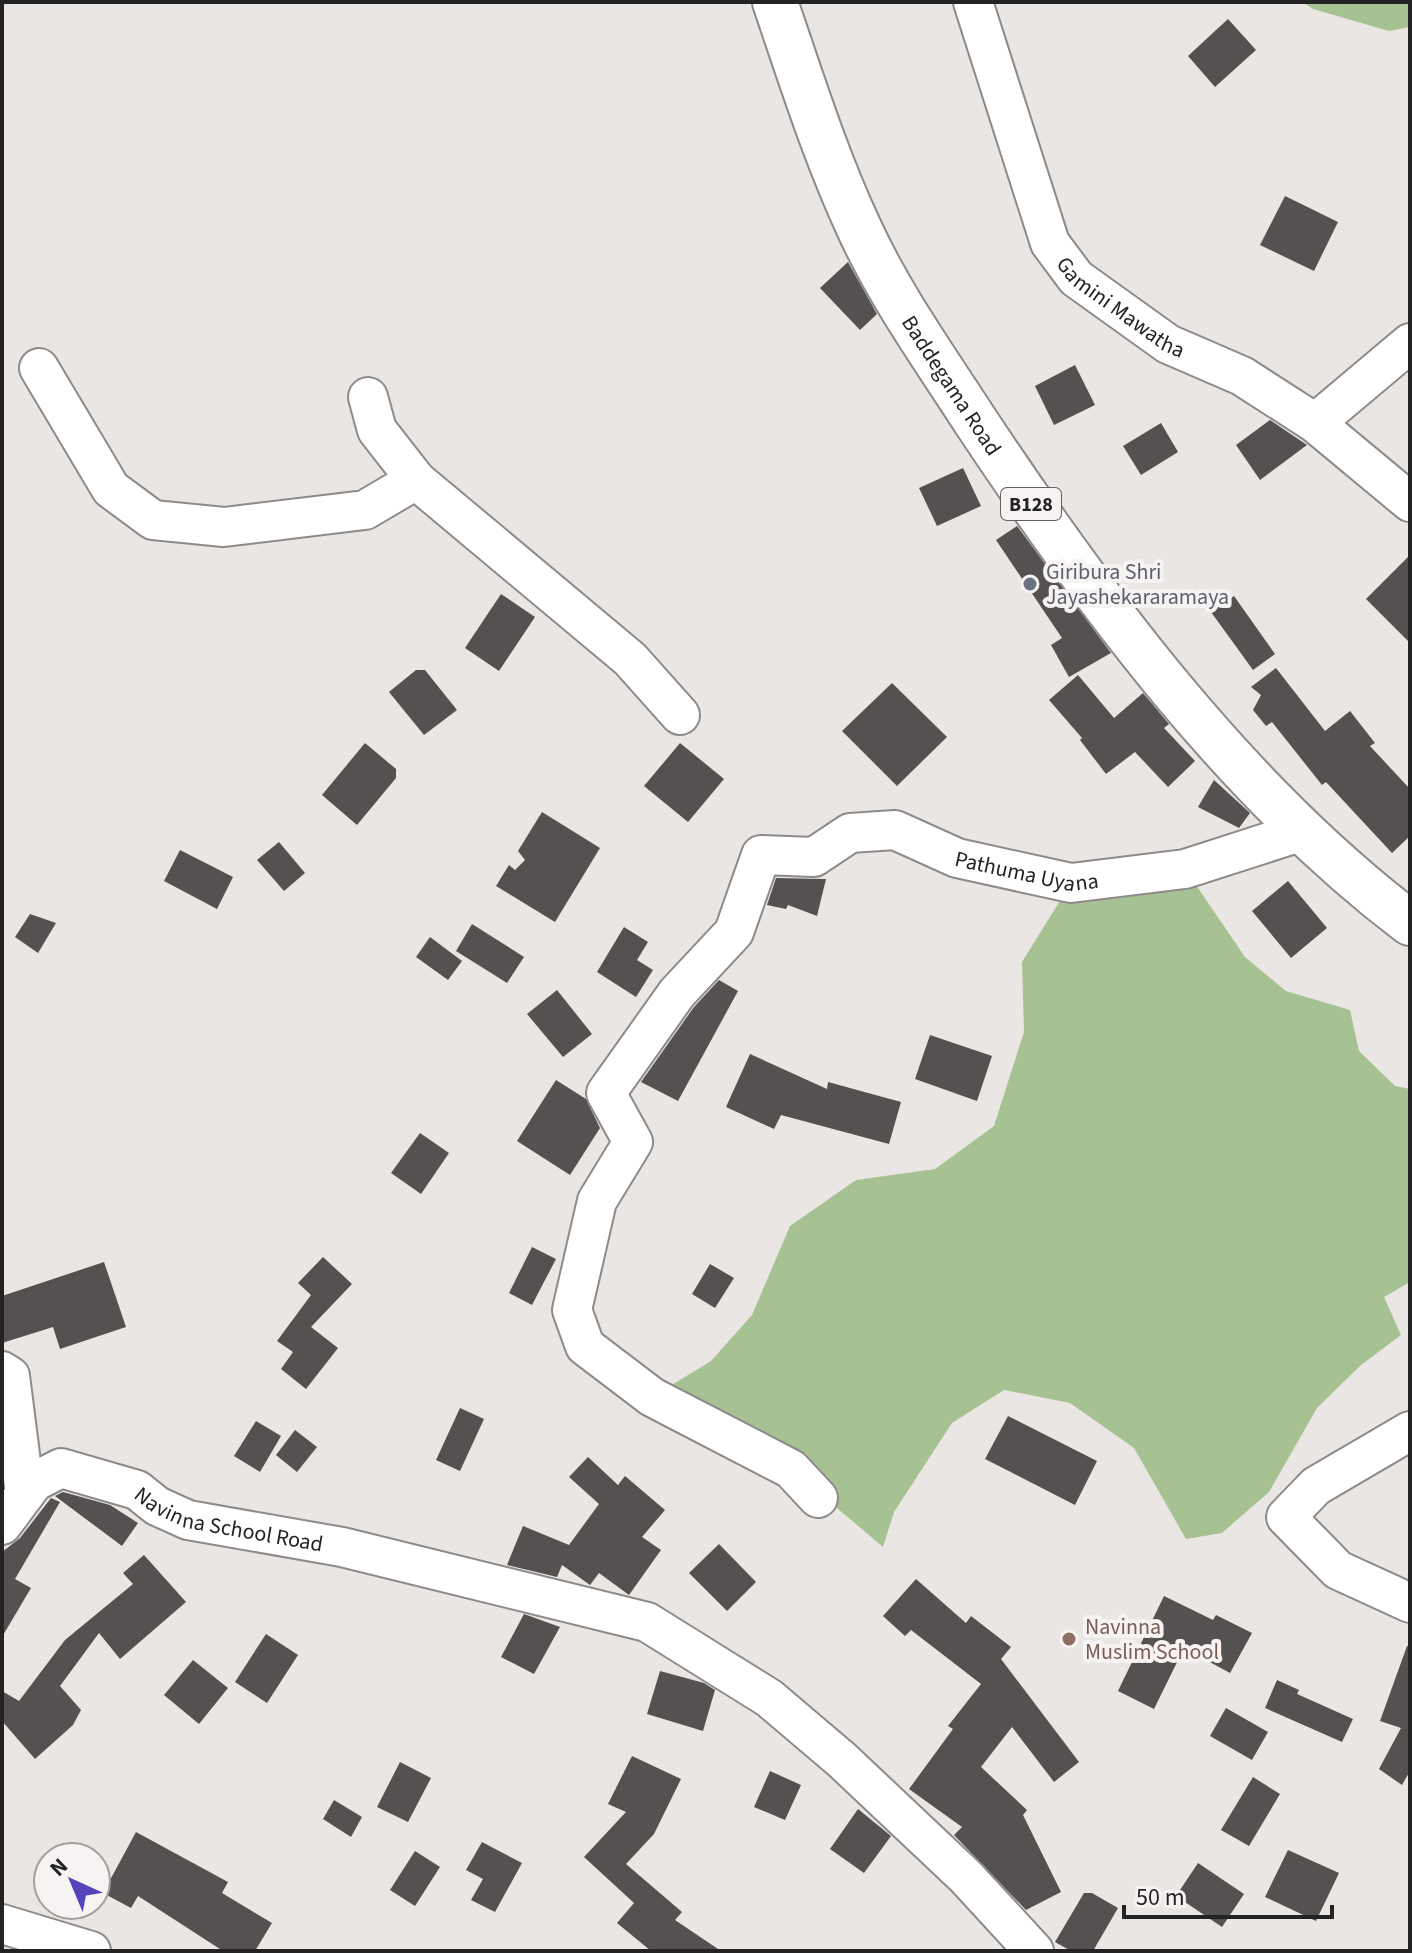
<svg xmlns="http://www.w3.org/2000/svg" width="1412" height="1953" viewBox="0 0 1412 1953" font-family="'Source Sans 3',sans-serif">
<rect width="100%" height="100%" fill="#e9e6e4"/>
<!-- green -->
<g fill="#a6c292">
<polygon points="1303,2 1410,2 1410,27 1389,31 1313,9"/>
<polygon points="1185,869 1245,957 1286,991 1350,1010 1359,1051 1395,1086 1410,1089 1410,1282 1384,1297 1401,1335 1361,1365 1317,1408 1269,1492 1222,1533 1186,1539 1134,1448 1070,1403 1004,1390 952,1423 894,1512 883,1547 791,1469 652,1397 711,1361 752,1315 790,1226 856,1180 935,1169 994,1126 1024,1032 1022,962 1071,883"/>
</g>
<!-- building -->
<g fill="#545150">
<polygon points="1228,19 1256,50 1215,87 1188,56"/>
<polygon points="1285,196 1338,222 1314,271 1260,245"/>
<polygon points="848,262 877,314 860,330 820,288"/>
<polygon points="1075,365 1095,405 1054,425 1035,386"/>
<polygon points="1270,420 1307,445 1260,480 1236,445"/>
<polygon points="1161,423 1178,452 1141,475 1123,446"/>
<polygon points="963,468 981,506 937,526 919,488"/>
<polygon points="1017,526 1111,653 1069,677 1051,645 1062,638 996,540"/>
<polygon points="1410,555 1410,643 1366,599"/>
<polygon points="501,594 535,617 499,671 465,648"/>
<polygon points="1234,596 1275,654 1253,670 1211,612"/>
<polygon points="1276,668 1325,731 1350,711 1375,743 1370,746 1410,789 1410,836 1392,853 1326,782 1322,785 1272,722 1266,726 1253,710 1261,695 1251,687"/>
<polygon points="416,670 425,670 457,710 424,735 389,692"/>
<polygon points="1078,675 1114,718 1143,693 1169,724 1164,728 1195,761 1168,787 1135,752 1106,774 1080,740 1082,738 1049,700"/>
<polygon points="892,683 947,737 897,786 842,731"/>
<polygon points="365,743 396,769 396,778 357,825 322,795"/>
<polygon points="680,743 724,779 688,822 644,786"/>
<polygon points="1214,780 1250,813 1239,828 1198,807"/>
<polygon points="542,812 600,848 555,922 496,886 509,865 515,870 525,860 518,851"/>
<polygon points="279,842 305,873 284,891 257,860"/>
<polygon points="180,850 233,877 217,909 164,881"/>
<polygon points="776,878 826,879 817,916 788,905 786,909 767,905"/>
<polygon points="1288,881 1327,928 1291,958 1252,911"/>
<polygon points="30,914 56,923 38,953 15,937"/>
<polygon points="472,924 524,957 507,983 456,951"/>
<polygon points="624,927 648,942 637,960 653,970 636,997 597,972"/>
<polygon points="430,937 462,961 448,980 416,957"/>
<polygon points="719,980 738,991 678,1101 641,1082 694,1007"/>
<polygon points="557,990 592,1034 563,1057 527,1014"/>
<polygon points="930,1035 992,1056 977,1101 915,1079"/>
<polygon points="750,1054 827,1089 828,1082 901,1102 889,1144 781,1115 774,1129 726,1107"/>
<polygon points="556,1080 586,1099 600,1128 570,1175 517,1141"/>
<polygon points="420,1133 449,1153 421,1194 391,1173"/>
<polygon points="532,1247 556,1259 532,1305 509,1293"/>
<polygon points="323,1257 352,1284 311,1327 338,1348 306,1389 281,1369 293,1352 277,1341 311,1295 298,1283"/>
<polygon points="104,1262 126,1327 60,1349 53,1327 2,1343 2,1296"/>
<polygon points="710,1264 734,1278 715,1308 692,1294"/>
<polygon points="460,1408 484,1419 460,1471 436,1460"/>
<polygon points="1008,1416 1097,1461 1075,1505 985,1459"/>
<polygon points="256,1421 281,1436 260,1472 234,1456"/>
<polygon points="295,1430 317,1447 297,1472 276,1455"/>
<polygon points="588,1457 618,1485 625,1476 665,1510 642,1537 661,1550 629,1595 599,1573 590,1585 562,1565 557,1577 507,1565 523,1526 569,1545 599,1504 569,1477"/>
<polygon points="63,1492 110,1505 138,1523 122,1546 55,1496"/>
<polygon points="51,1498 60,1502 15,1579 31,1588 2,1637 2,1552 20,1538"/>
<polygon points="719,1544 756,1582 727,1611 689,1573"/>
<polygon points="144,1555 186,1602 120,1659 99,1633 60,1686 81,1710 73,1725 35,1759 2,1721 2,1691 19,1701 65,1640 133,1584 123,1573"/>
<polygon points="916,1579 966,1623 971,1616 1011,1647 1001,1659 1079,1762 1054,1782 1012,1727 981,1767 1027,1810 1023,1815 1061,1892 1026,1910 954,1835 962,1827 909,1789 953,1729 948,1726 981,1684 911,1630 905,1636 883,1616"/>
<polygon points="1164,1596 1213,1620 1216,1615 1252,1633 1230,1673 1184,1648 1154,1709 1118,1691"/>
<polygon points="524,1614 560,1627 534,1674 501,1657"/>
<polygon points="266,1634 298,1655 267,1703 235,1682"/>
<polygon points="1407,1646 1410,1646 1410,1771 1402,1785 1379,1769 1401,1728 1380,1721"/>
<polygon points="193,1660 228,1688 199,1724 164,1695"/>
<polygon points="660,1671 704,1683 715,1690 703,1731 647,1714"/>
<polygon points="1277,1680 1299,1690 1297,1694 1353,1719 1342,1742 1265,1708"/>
<polygon points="1226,1708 1268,1732 1252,1760 1210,1736"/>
<polygon points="632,1756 681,1779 654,1834 626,1864 682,1912 675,1920 721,1951 651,1951 617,1923 634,1903 584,1857 626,1812 608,1804"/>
<polygon points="400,1762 431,1778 408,1822 377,1807"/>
<polygon points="770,1771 801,1785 785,1820 754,1807"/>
<polygon points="1253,1777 1280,1794 1249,1846 1221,1830"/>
<polygon points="334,1800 362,1817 351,1837 323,1819"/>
<polygon points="858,1809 891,1836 864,1873 830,1849"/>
<polygon points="136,1832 228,1882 222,1893 272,1923 255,1951 223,1951 138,1896 131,1908 103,1893"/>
<polygon points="482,1842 522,1863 495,1912 471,1900 483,1879 466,1870"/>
<polygon points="1288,1850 1339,1873 1316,1921 1265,1897"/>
<polygon points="415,1851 440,1867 415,1906 390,1890"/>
<polygon points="1198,1863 1244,1894 1222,1927 1176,1896"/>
<polygon points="1084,1893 1092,1893 1118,1908 1093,1951 1071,1951 1055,1942"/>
</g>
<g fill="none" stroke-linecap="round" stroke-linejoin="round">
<!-- minor casing -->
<g stroke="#8e8a89" stroke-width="42">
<g id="minor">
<path id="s1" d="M973,2L1050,243L1076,278L1168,344L1242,376L1315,423L1410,502"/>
<polyline points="39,368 111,489 153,520 224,527 365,510 416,480"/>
<polyline points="368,397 377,430 416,480 630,659 680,715"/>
<polyline points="1315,423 1410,343"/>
<polyline points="2,1371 10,1376 25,1494"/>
<polyline points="1410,1431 1316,1486 1286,1517 1338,1570 1410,1603"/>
<path id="s2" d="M818,1498L791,1469L652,1397L585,1346L572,1310L597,1201L633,1142L606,1093L677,993L734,932L761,855L814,857L850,833L895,830L957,858L1071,883L1185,869L1300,832"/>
<path id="s3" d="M2,1525L34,1482L61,1468L137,1490L157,1506L188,1520L342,1547L647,1622L769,1698L842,1760L966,1877L1034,1951"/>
<polyline points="2,1924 91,1951"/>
</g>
</g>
<!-- major casing -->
<g stroke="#8e8a89" stroke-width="48">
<g id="major">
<path id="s4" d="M775,2C801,78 825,155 859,228C890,296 934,357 974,419C1094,600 1236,791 1410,923"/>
</g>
</g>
<!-- minor -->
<use href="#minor" stroke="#fff" stroke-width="38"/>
<!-- major -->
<use href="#major" stroke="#fff" stroke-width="44"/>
</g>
<!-- markers -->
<circle fill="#6b7280" stroke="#f6f3f2" stroke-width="3" cx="1030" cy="584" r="8"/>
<circle fill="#8d6e63" stroke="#f6f3f2" stroke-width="3" cx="1069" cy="1639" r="8"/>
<g text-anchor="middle" stroke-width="8" stroke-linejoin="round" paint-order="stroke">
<!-- shield labels -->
<rect fill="#f6f3f2" stroke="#636161" stroke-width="2" x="1001" y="488" width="60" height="32" rx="6"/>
<g font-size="20" font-weight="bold" fill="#242323">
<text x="1031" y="511">B128</text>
</g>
<!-- street labels -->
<g font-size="22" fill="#242323" stroke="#f6f3f2">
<text dy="8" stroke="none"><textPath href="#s1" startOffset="350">Gamini Mawatha</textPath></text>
<text dy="8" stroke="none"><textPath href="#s4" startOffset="424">Baddegama Road</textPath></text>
<text dy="8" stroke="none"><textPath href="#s2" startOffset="1124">Pathuma Uyana</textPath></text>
<text dy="8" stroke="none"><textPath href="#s3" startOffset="262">Navinna School Road</textPath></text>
</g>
<!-- worship labels -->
<g font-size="22" fill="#5b616d" stroke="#f6f3f2" text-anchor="start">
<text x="1046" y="579">Giribura Shri<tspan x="1046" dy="25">Jayashekararamaya</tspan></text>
</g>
<!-- education labels -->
<g font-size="22" fill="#785e54" stroke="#f6f3f2" text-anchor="start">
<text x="1085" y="1634">Navinna<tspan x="1085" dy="25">Muslim School</tspan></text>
</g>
</g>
<!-- border -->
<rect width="1412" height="1953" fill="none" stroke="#242323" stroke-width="8"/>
<!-- north arrow -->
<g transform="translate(72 1881) rotate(316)"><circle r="38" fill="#f6f3f2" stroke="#a2a09f" stroke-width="2"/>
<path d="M0-6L14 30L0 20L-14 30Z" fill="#5543bb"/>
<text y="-12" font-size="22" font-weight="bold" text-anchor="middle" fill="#242323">N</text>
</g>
<!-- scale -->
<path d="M1124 1905v12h208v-12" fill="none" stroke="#242323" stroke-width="4"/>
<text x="1136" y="1905" font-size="24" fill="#242323" stroke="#f6f3f2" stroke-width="6" paint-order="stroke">50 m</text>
</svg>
